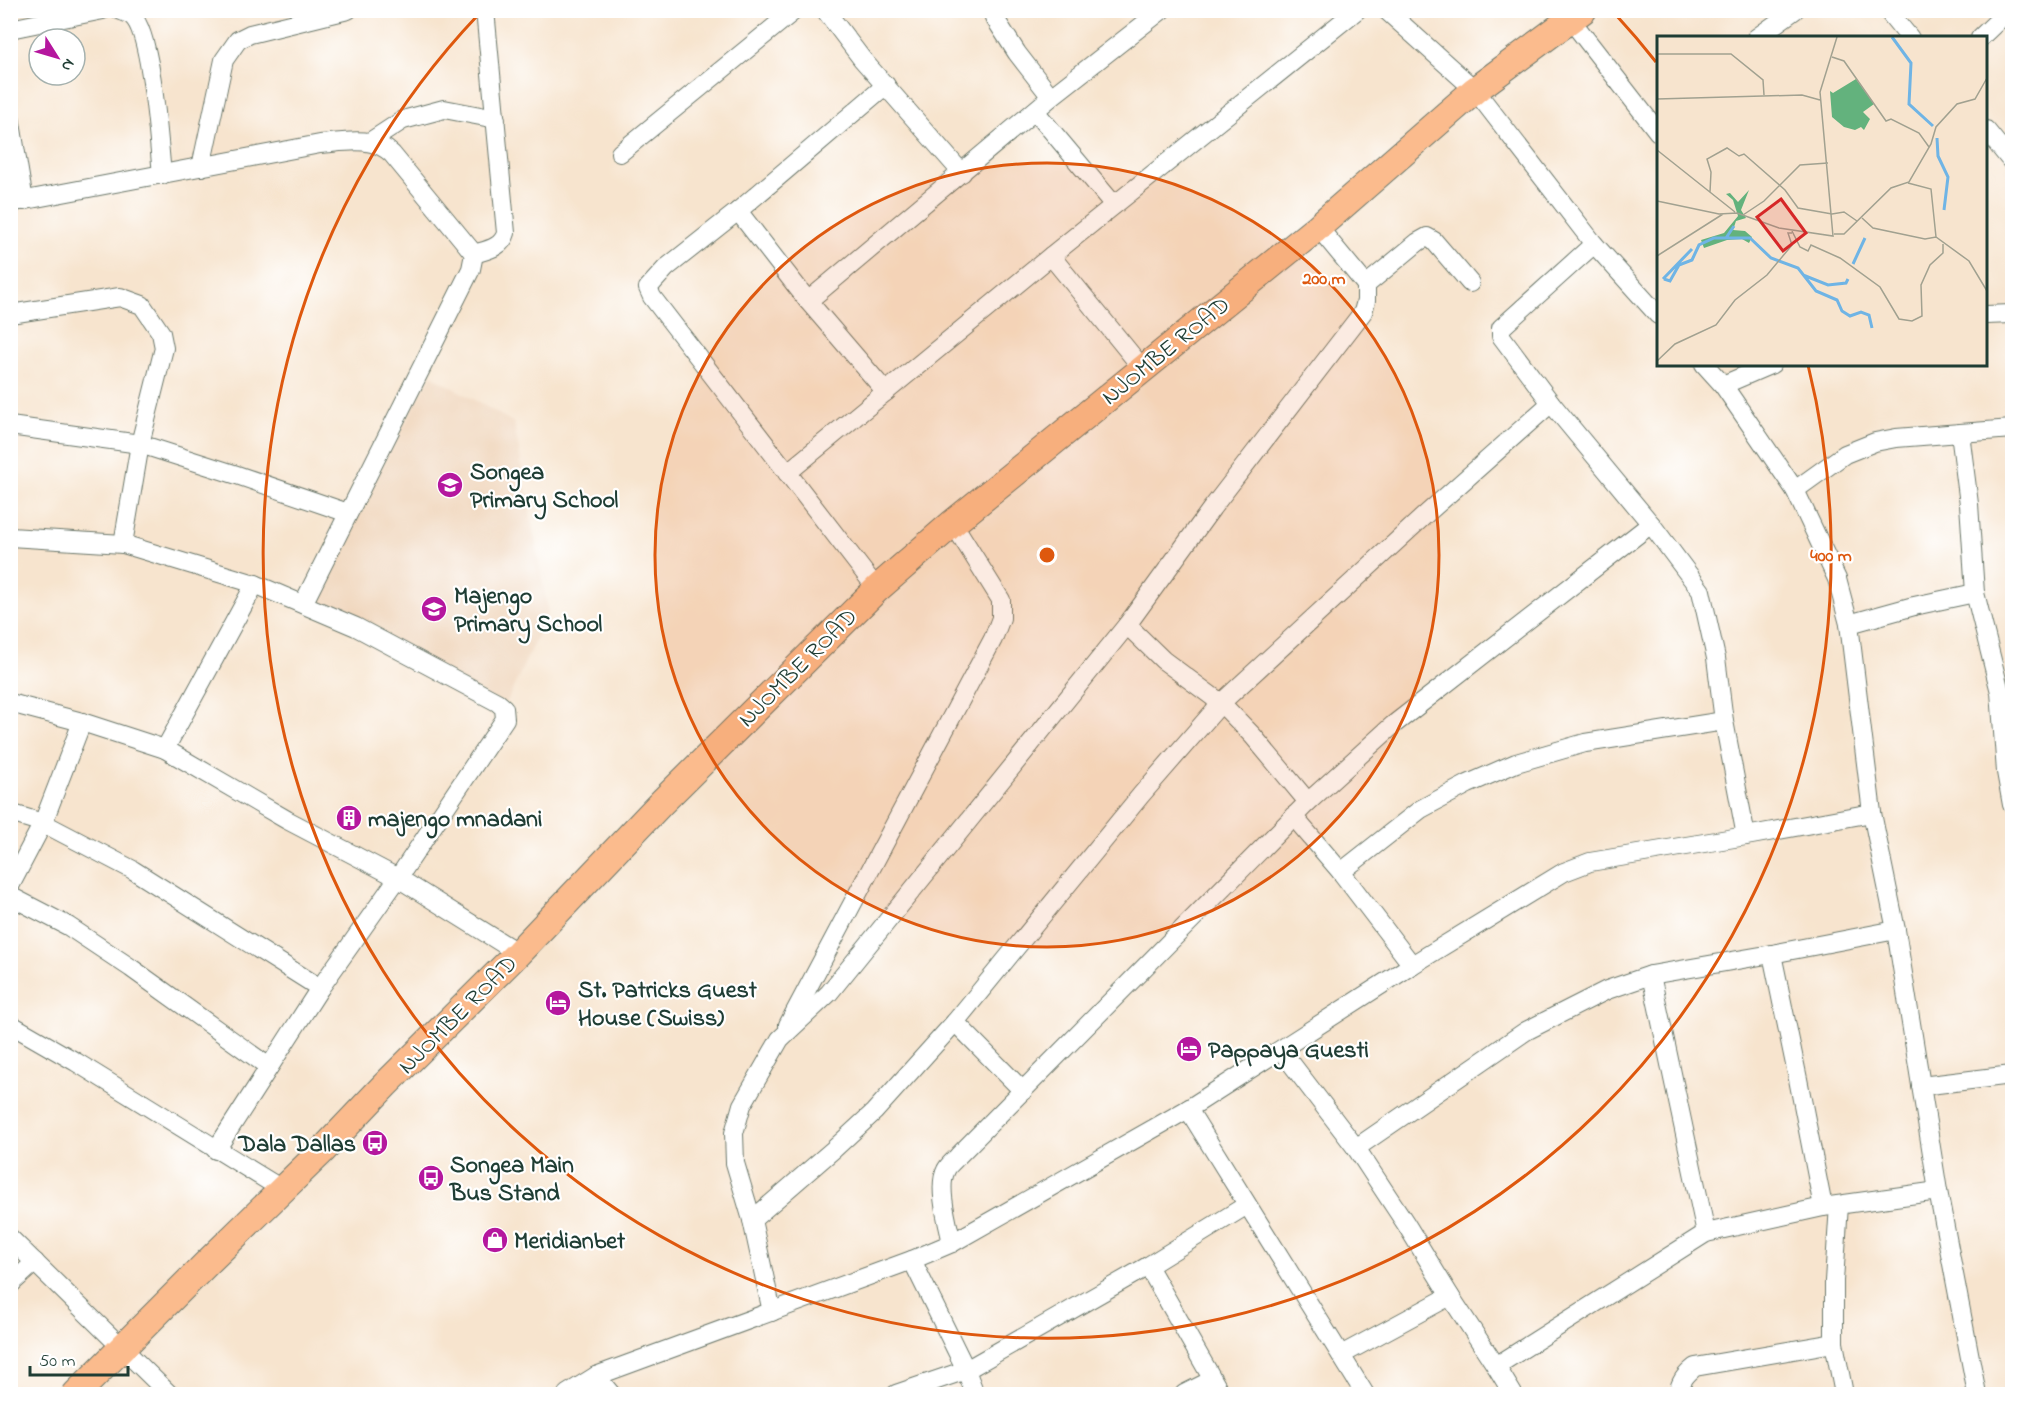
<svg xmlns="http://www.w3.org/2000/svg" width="2023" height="1405" viewBox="0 0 2023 1405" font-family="'Indie Flower',sans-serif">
<rect width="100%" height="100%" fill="#fff"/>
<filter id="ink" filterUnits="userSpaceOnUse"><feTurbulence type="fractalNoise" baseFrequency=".0167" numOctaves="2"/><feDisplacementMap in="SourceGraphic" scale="12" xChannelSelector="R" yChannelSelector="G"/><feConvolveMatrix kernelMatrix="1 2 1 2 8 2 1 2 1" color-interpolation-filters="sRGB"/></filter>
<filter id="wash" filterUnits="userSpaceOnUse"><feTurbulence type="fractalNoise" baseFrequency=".008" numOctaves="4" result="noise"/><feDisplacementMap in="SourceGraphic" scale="24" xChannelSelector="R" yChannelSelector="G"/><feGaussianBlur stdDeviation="1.35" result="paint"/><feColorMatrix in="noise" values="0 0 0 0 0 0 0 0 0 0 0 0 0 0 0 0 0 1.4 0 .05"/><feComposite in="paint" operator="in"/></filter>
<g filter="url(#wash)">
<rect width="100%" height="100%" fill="#f7e4ce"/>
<!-- built -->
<polygon fill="#f0d6bc" points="431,375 514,423 548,612 505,706 312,599"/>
</g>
<g filter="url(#ink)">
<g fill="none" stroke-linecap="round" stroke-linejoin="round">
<!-- minor casing -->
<g stroke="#6b776a" stroke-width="20">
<g id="minor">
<path d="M119,10C123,12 129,13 132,16C152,33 159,145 162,175"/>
<polyline points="825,10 862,59 962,173"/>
<polyline points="993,10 994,17 1017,53 1051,97"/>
<polyline points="1386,10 1475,90 1594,244 1658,315"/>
<polyline points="1887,10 1910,38"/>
<polyline points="1571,20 1658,132"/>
<polyline points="10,29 103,10"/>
<polyline points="1756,38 1795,10"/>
<polyline points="1980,38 2009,10"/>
<polyline points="1035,111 1114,205"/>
<polyline points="10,117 24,201"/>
<polyline points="1986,130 2012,162"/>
<polyline points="371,141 403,120 444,109 496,119"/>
<polyline points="620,153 795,10"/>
<polyline points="201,167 224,60 238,40 250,34 348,10"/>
<path d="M10,203L320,144C346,142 372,135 392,154L471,250L474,254L471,269L303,604"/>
<polyline points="738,211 808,301 886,392"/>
<polyline points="1594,244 1501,328 1501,336 1551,403 1651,524 1701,591 1716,658 1724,721 1746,836"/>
<path d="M474,254C486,250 502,248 506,233L485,10"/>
<polyline points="1051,256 1143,369"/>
<polyline points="1366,285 1418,242 1427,237 1434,241 1470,283"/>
<polyline points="808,301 1051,97 1162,10"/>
<polyline points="10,314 120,297 142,305 161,333 164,348 140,444 123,544"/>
<polyline points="1986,315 2012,314"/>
<polyline points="1704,364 1723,385 1795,490 1837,579 1849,624 1872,813 1896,930 1938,1191 1977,1394"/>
<polyline points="1723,385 1772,364"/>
<polyline points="10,426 140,444 237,475 348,513"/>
<polyline points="1960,433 1969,504 1975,593 2000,692 2006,772 2012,805"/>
<polyline points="787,473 1051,256 1357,10"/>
<polyline points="1795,490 1845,454 1875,442 1896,438 2012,429"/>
<polyline points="10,537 123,544 255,584 356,627 497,702 504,708 505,719 398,878 320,988 216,1150"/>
<polyline points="877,589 652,297 648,288 666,268 738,211 886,85"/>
<polyline points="1849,624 1914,606 1975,593"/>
<polyline points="1127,625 1163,660 1221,703 1253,736 1308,802"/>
<polyline points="10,703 82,722 165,749 287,820 398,878 518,953"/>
<polyline points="165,749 255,584"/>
<polyline points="10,813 43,823 133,870 320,988"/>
<polyline points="1293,816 1341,872 1412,965"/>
<polyline points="1341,872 1421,809 1468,784 1516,763 1585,743 1724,721"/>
<polyline points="10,886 43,823 82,722"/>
<polyline points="10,896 68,926 131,968 269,1067"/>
<polyline points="1772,954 1798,1079 1823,1207"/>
<polyline points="1651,975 1706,1233"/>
<polyline points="955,1022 1023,1091"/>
<polyline points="10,1024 76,1062 283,1190"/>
<polyline points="788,1025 993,639 1001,618 1001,600 953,523"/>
<polyline points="1281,1050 1356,1148 1406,1224 1450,1296 1496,1366 1513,1394"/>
<polyline points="1921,1086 2012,1075"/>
<polyline points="1188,1109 1365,1394"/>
<polyline points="1356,1148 1526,1031 1607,990 1651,975 1772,954 1896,930"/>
<polyline points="1839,1205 1834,1281 1834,1343 1844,1394"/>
<polyline points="752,1220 834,1149 874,1112 955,1022 1141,795 1221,703 1424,516 1551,403"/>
<polyline points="10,1238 169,1394"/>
<path d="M952,1243C948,1224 937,1187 946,1170C948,1165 955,1160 959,1155L1308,802L1393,725L1651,524"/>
<polyline points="912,1260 966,1370 975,1394"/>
<polyline points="1148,1266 1221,1394"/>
<polyline points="10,1285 35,1262"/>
<polyline points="772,1312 752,1220 735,1163 734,1133 742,1105 780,1039 829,993 1127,625 1212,508 1363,312 1366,301 1366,285 1318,227"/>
<polyline points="1341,1355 1450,1296"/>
<polyline points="1496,1366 1706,1233 1823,1207 1938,1191"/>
<polyline points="596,1376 611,1394"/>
<polyline points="567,1394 596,1376 912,1260 952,1243 1188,1109 1412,965 1564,872 1590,862 1746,836 1872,813"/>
<polyline points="896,1394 966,1370 1148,1266 1247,1205"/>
<polyline points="1184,1394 1212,1380"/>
<path d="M1678,1394C1680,1382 1685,1375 1695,1367L1834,1343"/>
</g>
</g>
<!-- highway casing -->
<g stroke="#6b776a" stroke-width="29">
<polyline id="highway" points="76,1394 206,1264 324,1149 385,1085 518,953 662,802 877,589 953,523 1318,227 1475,90 1583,10"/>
</g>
<!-- minor -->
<use href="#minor" stroke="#fff" stroke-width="18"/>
<!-- highway -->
<use href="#highway" stroke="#fbbb8d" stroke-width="27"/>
</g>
</g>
<!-- distance rings -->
<circle cx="1047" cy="555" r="392" fill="#de580e" fill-opacity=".12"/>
<g fill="none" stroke="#de580e" stroke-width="3">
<circle cx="1047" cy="555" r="392"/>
<path d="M1616 15A784 784 0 0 1 1656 62M1808 365A784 784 0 1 1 478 15"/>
</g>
<!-- icons -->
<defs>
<g id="school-disc" transform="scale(1.35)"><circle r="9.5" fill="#b5179e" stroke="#fff"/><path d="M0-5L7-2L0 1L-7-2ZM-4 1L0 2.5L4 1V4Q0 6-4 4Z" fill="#fff"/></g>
<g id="building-disc" transform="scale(1.35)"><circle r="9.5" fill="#b5179e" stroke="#fff"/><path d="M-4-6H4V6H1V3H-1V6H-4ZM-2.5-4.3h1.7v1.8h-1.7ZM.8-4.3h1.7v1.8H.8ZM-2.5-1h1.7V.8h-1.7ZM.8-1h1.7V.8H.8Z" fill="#fff"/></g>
<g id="hotel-disc" transform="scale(1.35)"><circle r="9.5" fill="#b5179e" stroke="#fff"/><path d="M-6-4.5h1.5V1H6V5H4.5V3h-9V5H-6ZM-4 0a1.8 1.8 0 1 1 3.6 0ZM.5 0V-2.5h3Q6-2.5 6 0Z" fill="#fff"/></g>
<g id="bus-disc" transform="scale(1.35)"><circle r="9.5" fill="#b5179e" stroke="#fff"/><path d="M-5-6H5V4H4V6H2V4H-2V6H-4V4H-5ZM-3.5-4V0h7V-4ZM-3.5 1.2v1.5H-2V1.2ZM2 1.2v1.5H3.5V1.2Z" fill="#fff"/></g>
<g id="shop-disc" transform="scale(1.35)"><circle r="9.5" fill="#b5179e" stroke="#fff"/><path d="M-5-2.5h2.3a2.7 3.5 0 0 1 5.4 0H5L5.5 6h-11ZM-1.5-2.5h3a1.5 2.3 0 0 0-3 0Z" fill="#fff"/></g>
</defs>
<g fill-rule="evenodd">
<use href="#school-disc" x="450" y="485"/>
<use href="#school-disc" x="434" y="609"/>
<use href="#building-disc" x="349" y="818"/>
<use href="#hotel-disc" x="558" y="1003"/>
<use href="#hotel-disc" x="1189" y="1049"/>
<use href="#bus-disc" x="375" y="1143"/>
<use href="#bus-disc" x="431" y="1178"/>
<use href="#shop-disc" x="495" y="1240"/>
</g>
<g text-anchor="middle" stroke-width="4.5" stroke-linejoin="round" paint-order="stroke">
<!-- street labels -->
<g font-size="24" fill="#1f3d34" stroke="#fff">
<text transform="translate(1165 350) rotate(-39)" y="8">NJOMBE ROAD</text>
<text transform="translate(797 667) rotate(-45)" y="8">NJOMBE ROAD</text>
<text transform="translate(457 1014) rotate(-45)" y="8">NJOMBE ROAD</text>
</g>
<!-- poi labels -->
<g font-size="24" font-weight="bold" fill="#1f3d34" stroke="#fff" text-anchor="start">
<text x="470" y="479">Songea<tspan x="470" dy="28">Primary School</tspan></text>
<text x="454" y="603">Majengo<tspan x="454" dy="28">Primary School</tspan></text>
<text x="368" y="826">majengo mnadani</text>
<text x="578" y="997">St. Patricks Guest<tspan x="578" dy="28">House (Swiss)</tspan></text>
<text x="1208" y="1057">Pappaya Guesti</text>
<text x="356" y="1151" text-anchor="end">Dala Dallas</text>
<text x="450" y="1172">Songea Main<tspan x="450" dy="28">Bus Stand</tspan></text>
<text x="514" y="1248">Meridianbet</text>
</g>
</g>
<!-- overview -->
<g transform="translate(1657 36)">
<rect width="330" height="330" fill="#f7e4ce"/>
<path d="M199,43L217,68L206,76L213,83L207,94L204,91L198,94L187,91L175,81L173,55L176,57ZM92,154L84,174L89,182L79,185L76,194L88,195L95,201L92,207L85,203L70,204L47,212L44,204L67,197L81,180L76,164L69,158L73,157L81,166Z" fill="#63b27d"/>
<path fill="none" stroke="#6fb4e5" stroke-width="3" d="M235,1L254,27L252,68L276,90M280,102L281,120L291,141L287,174M69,202H93L114,222L141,232L159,255L180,264L185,275L193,280L204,276L212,279L215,292M196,228L208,202M146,239L171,249L189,247L191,243M6,243L35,213M7,243L13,245L22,229L35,224L42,209L57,202H69L77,190"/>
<path fill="none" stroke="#a1a190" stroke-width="1.5" d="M0,18H74L106,44L107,59M175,21L187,25L229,85L234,83L262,97L272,111M0,63L145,59L163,64M0,114L78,176M251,147L274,153L279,201M53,156L54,136L50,123L70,112L82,120L87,118L128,154L141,172L175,178L187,176L200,185M0,165L62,178L80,177L122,192L176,200L163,56L180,1M86,179L107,165L143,129L171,127M205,182L216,192L268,203L279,201L312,225L330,255M135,195L143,211L151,215L154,209L183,222L223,251L242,283L255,285L265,280L264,249L273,229L286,217V208M177,198H187L234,152L252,146L274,108L279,91L300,68L318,63L330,42M0,220L66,178M0,325L18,308L59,289L78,264L110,239L135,209L131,197H135"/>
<path fill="#d62828" fill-opacity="0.15" stroke="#d62828" stroke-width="3" d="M124,163L149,197L126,215L100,181Z"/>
<rect width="330" height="330" fill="none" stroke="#1f3d34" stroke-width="3"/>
</g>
<circle cx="1047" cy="555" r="9" fill="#de580e" stroke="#fff" stroke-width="3"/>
<g font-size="18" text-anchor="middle" font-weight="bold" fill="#de580e" stroke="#fff" stroke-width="4.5" stroke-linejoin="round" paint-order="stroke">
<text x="1324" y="284">200 m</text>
<text x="1831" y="561">400 m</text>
</g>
<!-- margin -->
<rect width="2023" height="1405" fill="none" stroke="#fff" stroke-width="36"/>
<!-- north arrow -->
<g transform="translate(57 57) rotate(127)"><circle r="28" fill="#ffffff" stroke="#a5b1ae" stroke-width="1.5"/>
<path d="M0-4.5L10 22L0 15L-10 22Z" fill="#b5179e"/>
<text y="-9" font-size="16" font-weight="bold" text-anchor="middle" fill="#1f3d34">N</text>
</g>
<!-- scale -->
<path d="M30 1366v9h98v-9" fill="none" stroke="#1f3d34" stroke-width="3"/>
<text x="39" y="1366" font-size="18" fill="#1f3d34" stroke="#ffffff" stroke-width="4.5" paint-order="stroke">50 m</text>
</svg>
